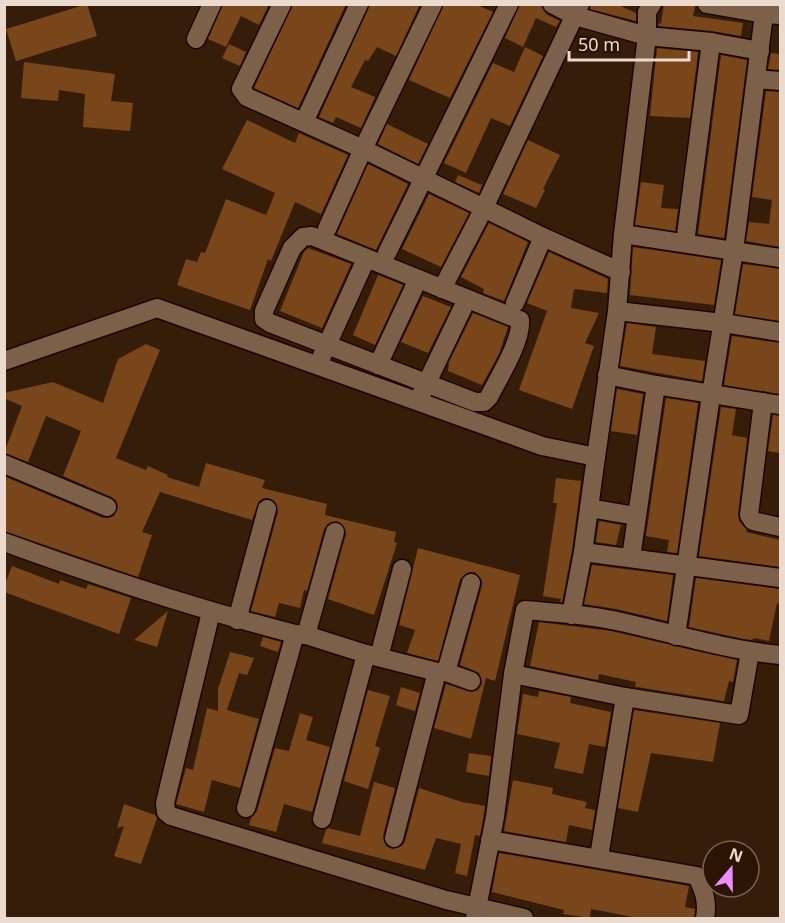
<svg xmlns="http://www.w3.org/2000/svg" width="785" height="923" viewBox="0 0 785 923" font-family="'Noto Sans',sans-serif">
<rect width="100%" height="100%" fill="#351d09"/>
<!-- building -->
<g fill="#78461a">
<polygon points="87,4 97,36 16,61 6,29"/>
<polygon points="223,4 269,4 259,25 241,16 226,47 208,39"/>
<polygon points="293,4 346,4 298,108 254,88"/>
<polygon points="370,4 420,4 396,56 377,47 368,61 365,60 351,87 375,97 361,128 336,117 333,123 319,117"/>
<polygon points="444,4 475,4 493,12 450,98 409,80"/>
<polygon points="520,4 541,4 546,14 560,21 556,27 536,18 523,47 505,38"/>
<polygon points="591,4 616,4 636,13 636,21 590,9"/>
<polygon points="664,4 695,6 693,16 743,23 741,36 712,31 658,26 659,23 661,24"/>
<polygon points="229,44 246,52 240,66 222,58"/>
<polygon points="525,47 543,56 510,126 491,118 466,173 444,163 493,63 514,72"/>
<polygon points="657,48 698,52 690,118 650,116"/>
<polygon points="771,53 780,54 780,70 768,69"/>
<polygon points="721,55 747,60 724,238 698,234"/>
<polygon points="24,62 115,74 111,101 133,103 130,131 83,127 85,94 59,90 58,101 21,98"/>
<polygon points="766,91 780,92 780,247 746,241 749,222 769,224 772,200 752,197"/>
<polygon points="247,120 295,143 299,133 348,155 321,214 295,202 271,261 268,259 250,310 177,285 186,259 197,262 201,252 205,253 226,199 266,215 275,193 222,169"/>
<polygon points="387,124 428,144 418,164 378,144"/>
<polygon points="528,140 560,155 543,189 545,190 536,208 503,194"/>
<polygon points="368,164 408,184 376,250 337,234"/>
<polygon points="458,175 482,185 479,193 455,182"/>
<polygon points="641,182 664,185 661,208 678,209 675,231 635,225"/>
<polygon points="429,194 469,213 441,267 402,249"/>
<polygon points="489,223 528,242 504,301 483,293 484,289 461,277"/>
<polygon points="633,247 721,260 714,305 630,295"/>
<polygon points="308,248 351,264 322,328 280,311 304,252"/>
<polygon points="549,252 608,279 607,293 574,289 571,308 599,313 585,343 594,346 572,409 519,390 547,311 527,303"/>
<polygon points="743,264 780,269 780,321 735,314"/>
<polygon points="378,275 403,285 375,345 353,335"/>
<polygon points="423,296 451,307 452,305 428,353 401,342"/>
<polygon points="473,313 508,327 499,354 482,385 448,371 449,362"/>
<polygon points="627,323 656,327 652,354 705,361 702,381 620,366"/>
<polygon points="732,336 780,343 780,394 724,385"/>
<polygon points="146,344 160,350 116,458 146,470 148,466 168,475 167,477 199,487 206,463 265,480 262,488 327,504 325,515 396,532 394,542 397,543 374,615 328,599 346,534 343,525 337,521 328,524 324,529 307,591 304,590 300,608 279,603 275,617 251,611 278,512 275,502 269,498 264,498 259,501 252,520 160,492 142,532 152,535 138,577 4,531 6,477 103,518 109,518 114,516 118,506 116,501 111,497 63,476 81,431 46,416 28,462 4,453 22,406 4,398 4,393 53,382 103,403 118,359"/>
<polygon points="617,389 643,394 637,435 611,431"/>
<polygon points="666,398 698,403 677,553 667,552 669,540 646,536"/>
<polygon points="721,407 736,409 732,435 747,438 738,514 739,521 747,530 746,532 780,540 780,567 699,556"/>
<polygon points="773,415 780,416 780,453 768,451"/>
<polygon points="556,478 581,481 572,550 562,602 560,602 561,599 543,596 557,503 553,503"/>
<polygon points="599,521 621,525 616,545 596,542"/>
<polygon points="418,548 520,575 495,681 486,678 471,739 434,728 446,684 472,692 478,690 482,684 479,673 460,665 482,586 482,580 475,572 469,572 460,579 438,661 407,653 415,630 399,625"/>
<polygon points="592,565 673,575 667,621 616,609 584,604"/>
<polygon points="12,566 59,584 60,580 86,589 88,584 131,598 119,634 4,592 4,586"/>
<polygon points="696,578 780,589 780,604 777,603 769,641 755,638 751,640 743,639 689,627"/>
<polygon points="168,611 157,647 134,640"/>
<polygon points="539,622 611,631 737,660 733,682 729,681 724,701 637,687 635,687 636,682 599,674 598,680 530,666"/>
<polygon points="263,637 281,642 278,652 260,646"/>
<polygon points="230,652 254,658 247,675 239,673 227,710 259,719 240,788 212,780 204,812 176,804 186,768 193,770 207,708 218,711 218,689"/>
<polygon points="401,687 420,693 415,711 396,705"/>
<polygon points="368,690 390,696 375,746 380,748 368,789 344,781"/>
<polygon points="539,691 571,697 570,703 611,712 605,747 589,744 583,774 554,768 560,743 517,734 523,694 538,697"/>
<polygon points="634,710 720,723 713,762 651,753 638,812 618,808"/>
<polygon points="300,713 313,717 306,740 330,747 312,812 284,804 276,832 249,825 251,818 257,811 275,748 289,751"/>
<polygon points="469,753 491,756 489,776 466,772"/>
<polygon points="513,780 553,788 552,794 587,802 585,808 595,810 592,830 569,825 566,842 504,831"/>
<polygon points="374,782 395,788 383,836 386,846 392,849 402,846 405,841 419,788 462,802 485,806 480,836 475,835 467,876 455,873 461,844 436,838 425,870 322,843 326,830 328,828 360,836"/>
<polygon points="124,804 155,815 157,818 141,864 114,856 124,826 117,828"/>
<polygon points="499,853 689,886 685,907 695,909 694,918 638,918 591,909 590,918 563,914 564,910 492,892"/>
</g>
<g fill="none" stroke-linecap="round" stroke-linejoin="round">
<!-- minor casing -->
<g stroke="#1c0700" stroke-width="21">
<g id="minor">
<polyline points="282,4 241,89 247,97 363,149 543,237 621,272"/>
<polyline points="652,4 647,12 647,36 711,42 760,51"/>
<polyline points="707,4 764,14 780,15"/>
<polyline points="196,39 212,4"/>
<polyline points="757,79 780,81"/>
<polyline points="304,122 359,4"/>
<polyline points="327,229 363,149 433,4"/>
<polyline points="623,234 780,258"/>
<path d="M312,236L520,320C522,341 499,377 489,397L484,402H475L270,323L264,319V311L292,248L303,237Z"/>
<polyline points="685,243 711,42"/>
<polyline points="387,253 509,4"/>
<polyline points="442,289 483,210 580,4"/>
<polyline points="515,303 543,237"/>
<polyline points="617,311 723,323 780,332"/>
<polyline points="322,356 366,259"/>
<polyline points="4,361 157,308 542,446 596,457 617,311 623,234 647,36 575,16 552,4"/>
<polyline points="378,365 418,279"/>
<polyline points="607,375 656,385 780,405"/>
<polyline points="421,395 467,299"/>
<polyline points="763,402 749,515 753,521 780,527"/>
<polyline points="4,464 107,507"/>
<polyline points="589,508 636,516"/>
<path d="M4,542C100,577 196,609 295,634L306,635L366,654L437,672H446L471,681"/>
<polyline points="583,552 780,578"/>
<polyline points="631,558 656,385"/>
<polyline points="211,612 165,803 166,812 171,816 446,900 524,918"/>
<polyline points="571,615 583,552 596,457"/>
<polyline points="237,620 267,509"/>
<polyline points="306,635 335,532"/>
<polyline points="676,636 711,395 734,250 764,14"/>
<polyline points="379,657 402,569"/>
<polyline points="446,672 471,583"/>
<polyline points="513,674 625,697 739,715 750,652"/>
<polyline points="246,808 295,634"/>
<polyline points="322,819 366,654"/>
<polyline points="394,838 437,672"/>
<path d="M490,840L697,876C704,891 708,902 705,918"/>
<polyline points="599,857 625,697"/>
<path d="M475,918L495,817L513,674L525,610C559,613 593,615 626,623C678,635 728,650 780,655"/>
</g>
</g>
<!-- minor -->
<use href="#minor" stroke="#7c604a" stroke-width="18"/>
</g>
<!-- border -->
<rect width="785" height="923" fill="none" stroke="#ebdace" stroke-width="12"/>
<!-- north arrow -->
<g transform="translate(731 869) rotate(20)"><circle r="28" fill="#2b1401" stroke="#786353" stroke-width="1.5"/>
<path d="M0-4.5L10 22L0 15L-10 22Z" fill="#eb8dfc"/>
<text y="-9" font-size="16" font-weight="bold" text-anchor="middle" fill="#ebdace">N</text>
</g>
<!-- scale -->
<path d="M569 51v9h120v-9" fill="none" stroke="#ebdace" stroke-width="3"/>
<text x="578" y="51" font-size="18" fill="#ebdace" stroke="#2b1401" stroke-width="4.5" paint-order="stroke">50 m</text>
</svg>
